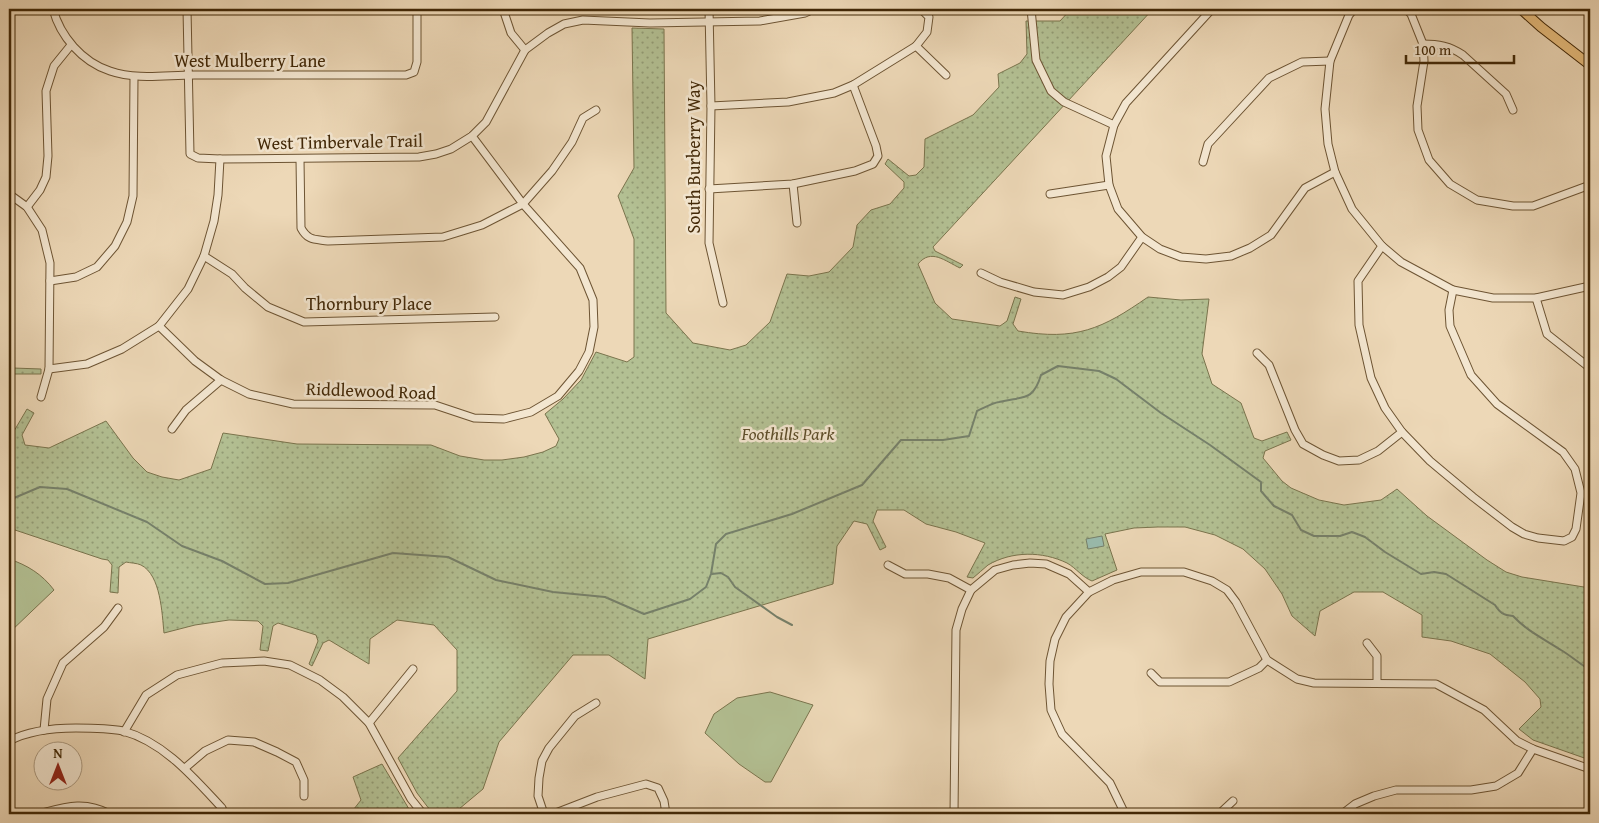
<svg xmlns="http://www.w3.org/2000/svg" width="1599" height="823" viewBox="0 0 1599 823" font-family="'Gentium Book Plus',serif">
<defs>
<pattern id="green-dots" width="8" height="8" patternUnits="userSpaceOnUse" patternTransform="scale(1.25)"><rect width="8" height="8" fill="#b3c093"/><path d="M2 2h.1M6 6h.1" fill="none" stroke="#939c76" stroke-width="1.8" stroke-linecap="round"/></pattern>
</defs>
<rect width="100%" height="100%" fill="#edd8b7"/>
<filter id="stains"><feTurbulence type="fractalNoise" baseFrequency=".004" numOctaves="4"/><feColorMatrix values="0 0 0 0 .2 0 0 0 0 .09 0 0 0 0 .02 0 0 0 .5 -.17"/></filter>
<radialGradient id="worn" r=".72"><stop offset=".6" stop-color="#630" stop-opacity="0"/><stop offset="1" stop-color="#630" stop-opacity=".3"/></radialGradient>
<!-- green -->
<g fill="url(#green-dots)" stroke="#7a744d">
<path d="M1071,9H1153L933,247L935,251L963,265L960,268C945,261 931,248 918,264L935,303L952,319L1000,326L1007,321L1015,297L1021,299L1013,324L1018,331C1076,341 1102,329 1148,297L1181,300L1209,299L1202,354L1212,384L1241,403L1254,438L1262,441L1287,432L1291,440L1265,451L1263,458L1282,481L1291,488L1319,500L1344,505L1381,500L1397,489L1427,516L1487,560L1506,572L1522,577L1590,588V760L1533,740L1519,729L1541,707L1540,699L1525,682L1490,654L1451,641L1422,637V615L1383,592H1354L1320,611L1315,636L1292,616L1282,594L1265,569L1243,549L1215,535L1185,527H1158L1134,528L1105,534L1117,570L1092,581C1082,577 1076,568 1067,563C1042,551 1012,551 988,565C983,569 978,574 973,578L967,577L985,543L956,532L926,524L904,510H877L873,521L886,547L880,550L867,524L854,521L837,546L833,584L648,639L645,679L609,655H573L499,742L483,789L453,814H433L417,793L398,758L457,691V650L434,625L397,620L370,639L369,664L329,640L323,643L312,666L309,664L318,641L316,635L278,623L273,626L268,651L260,650L263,626L258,621L229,620L195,625L164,633C162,614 161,575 141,565C137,563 130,563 126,562L119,567L118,593L110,592L112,565L108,560L102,559L9,528V432L14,431L27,409L34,413L22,435L25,445L49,448L106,421L133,458L147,472L162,477L179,480L211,469L223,433L297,444L431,445L460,456L484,460H502L524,457L543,452L556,446L559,439L545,414L563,399L581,380L596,352L627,362L634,357V239L618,196L634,168L632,28L664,29L666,313L693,343L730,350L746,345L770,322L787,274L809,276L829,272L853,247L857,225L871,210L890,204L904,188V182L885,164L888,159L909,176L916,175L924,167L925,139L973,115L999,87L998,74L1020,63L1027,54L1026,21H1060Z"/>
<polygon points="9,365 13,368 41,369 41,374 9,374"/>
<polygon points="382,764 412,814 350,814 361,800 353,777"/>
</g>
<!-- pitch -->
<g fill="#b3c093" stroke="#7a744d">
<path d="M9,559C27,565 42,574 54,590L9,633Z"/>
<polygon points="770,692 813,705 771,782 765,782 739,764 705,733 714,714 737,698"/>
</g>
<!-- water -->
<polygon fill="#99baac" stroke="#76806a" points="1102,536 1104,546 1088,549 1086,539"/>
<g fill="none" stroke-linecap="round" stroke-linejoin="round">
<!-- stream -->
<g stroke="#76806a" stroke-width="2">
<path d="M9,497L14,498L40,487L67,489L147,522L182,546L222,561L265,584L288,583L393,553L448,557L496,580L553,592L605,597L644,614L690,599L706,587L711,574L716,544L726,534L792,514L862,485L901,440H943L969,436L977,411C984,408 992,403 999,402C1023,396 1033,402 1041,375L1058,366L1099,371L1116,379L1161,413L1210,445L1261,482V491L1274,506L1292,515L1301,530L1314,536H1340L1352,532L1365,537L1385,552L1421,574L1434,572L1446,574L1495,605C1500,613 1503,615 1513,616C1527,631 1544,639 1561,650C1571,656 1580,664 1590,670"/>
<polyline points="712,574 721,573 728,577 735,587 777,617 792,625"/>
</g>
<!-- minor casing -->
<g stroke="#6d5433" stroke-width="9">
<g id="minor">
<path d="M53,9C60,36 82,62 110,71C139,81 170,74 200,75C269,75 337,75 406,75L414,72L417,62V9"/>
<polyline points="187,9 190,154 198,158 220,159 419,157 436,154 451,149 472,136 486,122 525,50 548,33 564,24 583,20 650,23 760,21 805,13 814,9"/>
<polyline points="503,9 511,33 525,50"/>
<polyline points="709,9 711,106 709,243 723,303"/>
<polyline points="1031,9 1036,60 1051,91 1064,102 1114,125"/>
<polyline points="1212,9 1126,103 1114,125 1106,156 1109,185 1118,209 1142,237 1160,249 1181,257 1206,259 1231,256 1250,248 1271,235 1305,188 1335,172"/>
<polyline points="1354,9 1349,15 1330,61 1325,109 1328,144 1335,172 1352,209 1382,246 1401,262 1453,290 1493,298 1536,298 1590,286"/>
<polyline points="1406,9 1411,14 1423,44 1424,61 1417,106 1418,130 1429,160 1450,184 1477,200 1513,206 1533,206 1590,185"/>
<path d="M1423,44C1438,44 1450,46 1463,55L1506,94L1513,110"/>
<polyline points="916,46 946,75"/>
<polyline points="711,106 788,102 834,93 853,85 916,46 927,32 929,17 921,9"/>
<path d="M300,159L301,228C308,241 315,239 328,241L443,237L482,225L523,204L552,171L572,142L583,118L596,110"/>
<polyline points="1203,162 1208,144 1269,78 1302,62 1330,61"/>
<polyline points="793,184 797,223"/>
<polyline points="709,189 793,184 855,171 873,164 878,156 876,146 853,85"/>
<polyline points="9,194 27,207 42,230 50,263 49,369 41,397"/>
<polyline points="1050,194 1109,185"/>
<polyline points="27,207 40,190 46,177 48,156 46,91 54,66 71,45"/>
<polyline points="1382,246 1358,281 1359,325 1371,378 1385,408 1402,432 1430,461 1473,497 1512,527 1524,534 1538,538 1564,541 1572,537 1576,529 1581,493 1575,469 1563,452 1497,404 1471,375 1450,326 1449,310 1453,290"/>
<polyline points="204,256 232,274 245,288 268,307 304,322 495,317"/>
<polyline points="981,273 1000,282 1034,292 1063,295 1089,287 1108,277 1121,267 1142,237"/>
<polyline points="50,281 76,277 97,267 115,246 127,222 133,196 134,77"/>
<polyline points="1536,298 1547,334 1590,368"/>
<polyline points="159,326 195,361 221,380 249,394 293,404 435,405 474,418 504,419 531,412 558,396 579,371 589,352 594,327 593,300 580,268 523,204 472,136"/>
<polyline points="1257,353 1269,365 1295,430 1303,444 1323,455 1339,461 1359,460 1378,451 1402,432"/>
<polyline points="49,369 87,364 122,349 159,326 188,289 204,256 214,221 218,195 220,159"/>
<polyline points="172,429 186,410 221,380"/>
<polyline points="888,565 905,574 928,574 949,578 971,590"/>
<polyline points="1367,643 1377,656 1377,683"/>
<polyline points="1151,673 1160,682 1229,682 1259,668 1267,660"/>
<polyline points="369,723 413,669"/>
<polyline points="44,730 47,699 63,663 104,627 118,608"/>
<polyline points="124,732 146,695 177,675 222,663 264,661 290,665 320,680 343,697 369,723 411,799 423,814"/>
<path d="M9,741C28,731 55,728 76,728C92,728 108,728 123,731C164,742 194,778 222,808L224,814"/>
<polyline points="185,768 205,751 228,740 254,742 277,752 296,762 304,780 304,796"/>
<path d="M38,814C65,807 84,800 110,814"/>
<polyline points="544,814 538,796 539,778 542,761 549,748 575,716 596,703"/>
<polyline points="553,814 597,797 646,784 658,788 664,801 666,814"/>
<polyline points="954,814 956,630 962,609 971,590 995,570 1013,565 1030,563 1046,564 1069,574 1089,592"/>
<polyline points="1125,814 1110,783 1062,734 1051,710 1049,684 1050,661 1055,639 1066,617 1089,592 1113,580 1141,572 1184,572 1212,581 1227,590 1236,602 1267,660 1297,679 1314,683 1436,684 1484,710 1517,741 1533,749 1590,769"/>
<polyline points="1219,814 1233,801"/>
<polyline points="1342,814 1355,804 1374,796 1396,790 1471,790 1496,786 1518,773 1533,749"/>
</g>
</g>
<!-- major casing -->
<g stroke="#422807" stroke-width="11">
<polyline id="major" points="1521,9 1541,27 1590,65"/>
</g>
<!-- minor -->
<use href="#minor" stroke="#f3e6d0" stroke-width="7"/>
<!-- major -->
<use href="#major" stroke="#e6bc7c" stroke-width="9"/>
</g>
<g text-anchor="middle" stroke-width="5" stroke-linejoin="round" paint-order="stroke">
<!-- street labels -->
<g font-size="18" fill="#422807" stroke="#f3e6d0">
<text x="250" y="67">West Mulberry Lane</text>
<text transform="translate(340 142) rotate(-1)" y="6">West Timbervale Trail</text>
<text transform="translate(694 157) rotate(-90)" y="6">South Burberry Way</text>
<text x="369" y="310">Thornbury Place</text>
<text transform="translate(371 391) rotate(2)" y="6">Riddlewood Road</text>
</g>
<!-- park labels -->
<g font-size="18" font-style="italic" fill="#5e4e2a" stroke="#f3e6d0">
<text x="788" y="440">Foothills Park</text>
</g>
</g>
<!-- margin -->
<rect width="1599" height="823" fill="none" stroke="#edd8b7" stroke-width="30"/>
<rect x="10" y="10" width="1579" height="803" fill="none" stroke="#422807" stroke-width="2.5"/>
<rect x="15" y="15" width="1569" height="793" fill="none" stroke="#422807"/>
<!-- north arrow -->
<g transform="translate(58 766)"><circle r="24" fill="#f3e6d0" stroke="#ac9a80"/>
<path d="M0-4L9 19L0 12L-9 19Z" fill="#8f2418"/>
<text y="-8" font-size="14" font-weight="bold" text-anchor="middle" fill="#422807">N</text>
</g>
<!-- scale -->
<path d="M1406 55v8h108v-8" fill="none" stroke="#422807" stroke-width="2.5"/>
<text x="1414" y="55" font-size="15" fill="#422807" stroke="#f3e6d0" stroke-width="4" paint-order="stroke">100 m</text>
<rect width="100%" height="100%" filter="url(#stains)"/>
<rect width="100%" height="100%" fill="url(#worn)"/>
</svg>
